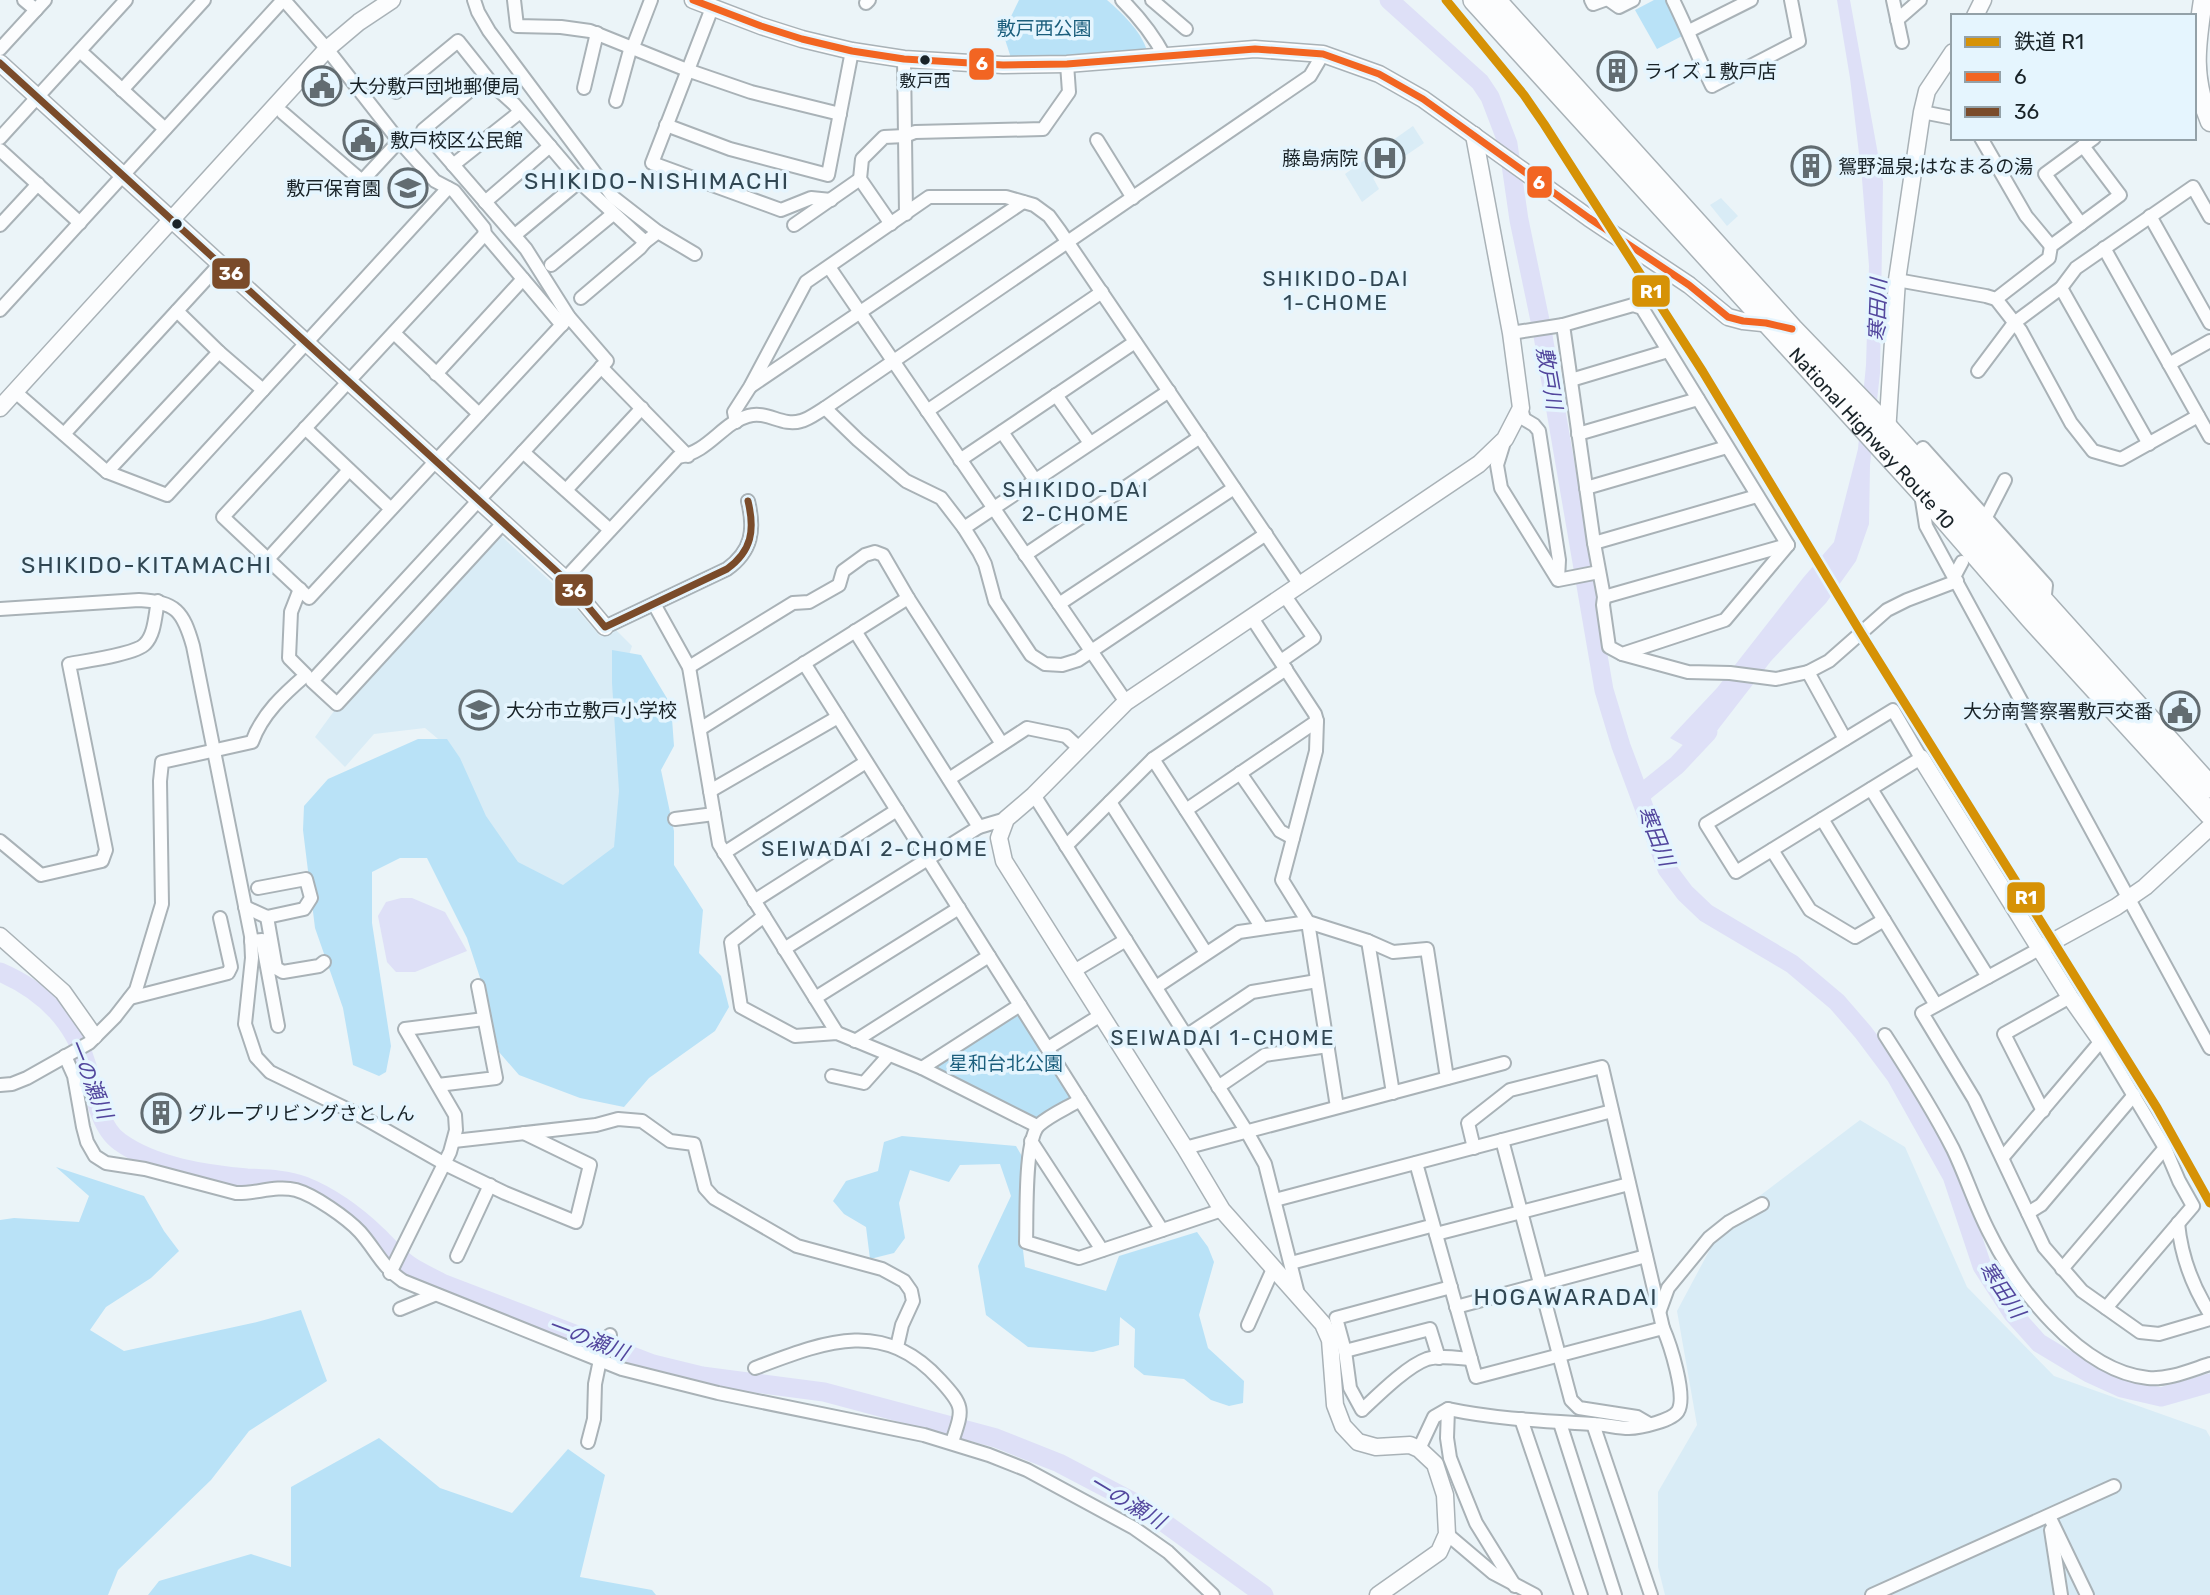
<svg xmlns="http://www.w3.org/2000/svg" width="2210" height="1595" viewBox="0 0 2210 1595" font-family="Rubik,'Noto Sans JP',sans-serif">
<rect width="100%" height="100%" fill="#ebf4f8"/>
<!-- built -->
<g fill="#d9ecf6">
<polygon points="1413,126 1424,143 1373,178 1379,189 1362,202 1345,174"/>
<polygon points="1721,198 1738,216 1727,226 1710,205"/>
<polygon points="498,533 562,592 600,636 615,629 632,646 624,670 624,846 573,888 517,876 450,749 425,728 374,734 345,767 315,737 337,707"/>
<polygon points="1860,1120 1905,1147 1967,1287 2054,1376 2206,1430 2210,1437 2210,1595 1665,1595 1658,1567 1658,1492 1697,1425 1677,1311 1724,1223"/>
</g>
<!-- green -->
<g fill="#b9e2f7">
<path d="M1019,0H1107C1122,13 1140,30 1147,50L1139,54L1011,58L1003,33Z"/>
<polygon points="1654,0 1666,0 1682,36 1657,49 1635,10"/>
<polygon points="612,650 641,655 671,705 674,746 661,770 674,831 674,865 703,910 699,953 721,976 729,1007 715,1031 649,1078 624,1107 580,1098 519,1075 499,1052 486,996 467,938 427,858 400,858 372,872 372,923 391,1046 386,1072 379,1076 353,1065 343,1008 315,928 303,830 304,806 328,779 418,739 447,739 460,758 486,816 518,862 563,885 614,847 619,791 612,683"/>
<polygon points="1016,1013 1021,1015 1071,1094 1070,1100 1038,1120 935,1070 934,1065"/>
<polygon points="902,1136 1016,1146 1023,1158 1021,1233 1025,1267 1106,1291 1119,1256 1197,1232 1208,1247 1214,1262 1199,1315 1208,1348 1244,1381 1243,1403 1229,1406 1211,1400 1184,1379 1144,1375 1134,1367 1135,1329 1120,1317 1119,1345 1093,1352 1028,1347 986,1315 978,1266 1011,1196 1000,1164 960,1165 949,1182 910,1170 899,1203 905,1238 894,1253 870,1259 866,1227 844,1214 833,1201 846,1181 878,1171 884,1142"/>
<polygon points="56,1167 144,1196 164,1231 179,1251 151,1278 106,1307 90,1330 124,1351 257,1322 301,1310 327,1381 249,1431 211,1480 118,1570 108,1595 0,1595 0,1220 14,1218 79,1222 89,1196"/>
<polygon points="379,1438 440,1488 512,1513 568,1449 605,1475 580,1577 652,1590 656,1595 148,1595 159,1581 251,1554 291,1567 291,1487"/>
</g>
<!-- water -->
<g fill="#dee0f7">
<polygon points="1837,0 1850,0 1883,182 1880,373 1870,465 1869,524 1856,561 1826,603 1771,661 1699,754 1670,738 1717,688 1803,578 1834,542 1858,449 1866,365 1869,266 1862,179 1850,78"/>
<polygon points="401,898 412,898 445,912 467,951 415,972 396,972 387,962 378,916 386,902"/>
</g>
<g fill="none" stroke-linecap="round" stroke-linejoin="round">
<!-- river -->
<g stroke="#dee0f7" stroke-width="19">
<polyline points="1389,0 1480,82 1490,97 1508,144 1519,220 1542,330 1604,690 1621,746 1667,869 1685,893 1706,913 1792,964 1837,1002 1863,1032 1896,1076 1952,1176 1982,1266 2013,1314 2039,1343 2089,1373 2122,1388 2161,1397 2210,1383"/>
<polyline points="1640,795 1677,765 1708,732"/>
<path d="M0,972C42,990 74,1021 87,1066C93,1089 99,1128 120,1142C155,1167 205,1174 247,1178C266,1179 285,1179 304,1186C332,1197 356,1215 378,1236C388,1246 398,1257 409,1265C419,1272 431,1277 442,1283L653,1364L702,1376L824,1392L996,1438L1059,1463L1141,1506L1264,1595"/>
</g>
<!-- minor casing -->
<g stroke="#a9b2b7" stroke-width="16">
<g id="minor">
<polyline points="24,0 36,10"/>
<polyline points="284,0 327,49 399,141 435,181 454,191 484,228 485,234 562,325"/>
<polyline points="474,0 478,12 489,31 613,197 658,232 695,254"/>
<polyline points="514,0 517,26 561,27 590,31 687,70 751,92 840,114"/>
<path d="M1122,0C1139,17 1154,36 1165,57"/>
<polyline points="1152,0 1186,29"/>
<polyline points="1591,0 1593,4 1604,0"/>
<polyline points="1609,0 1619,7 1633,0"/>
<path d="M1673,0C1687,28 1698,57 1712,86L1799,41L1791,0"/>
<polyline points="1893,0 1902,42"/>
<polyline points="866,3 869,0"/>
<polyline points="712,8 652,163 781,210 811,198 831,200"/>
<polyline points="1897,20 1920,0"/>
<polyline points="1689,31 1751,0"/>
<polyline points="0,49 45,0"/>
<polyline points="80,51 165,129"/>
<polyline points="904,59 906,214"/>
<polyline points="486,77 423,130 526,249 569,317 607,361 312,681 337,704 504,522"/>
<polyline points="584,88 597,33"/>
<polyline points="122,90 204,0"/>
<polyline points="396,92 458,41 493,85 514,104 583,185 645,242 658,232"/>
<polyline points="616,101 630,50 633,47 651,0"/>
<polyline points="1922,112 1953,118"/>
<polyline points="283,113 362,181 399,141"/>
<polyline points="666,125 730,149 828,175 852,51"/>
<polyline points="0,138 126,0"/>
<polyline points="1981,138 2026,216 2051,246"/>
<polyline points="1097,140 1133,198"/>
<polyline points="0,150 80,223"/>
<polyline points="453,165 520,112"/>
<polyline points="485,202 550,146"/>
<polyline points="2150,216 2210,323"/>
<polyline points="891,224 860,179 862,159 884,137 905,136 915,132 1043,129 1069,92 1067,64"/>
<polyline points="2081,224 2045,174 2094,138"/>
<polyline points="0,225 38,184"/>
<polyline points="794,225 860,179"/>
<polyline points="485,234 223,517 309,598 569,317"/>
<polyline points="515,235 580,181"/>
<polyline points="2104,248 2210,437"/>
<polyline points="551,265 613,214"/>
<polyline points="829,267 1126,702"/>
<polyline points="1897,280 1986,296 1996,299 2049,258 2051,246 2120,195 2083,146"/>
<polyline points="2061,288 2149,444"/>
<polyline points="581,298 640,248 645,242"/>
<polyline points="1996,299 2021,331 2071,423 2093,451 2121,459 2198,416"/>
<polyline points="0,310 283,0"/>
<polyline points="177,311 219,352 263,390"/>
<polyline points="1563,325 1594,543 1604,597 1603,605 1609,647 1622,654 1725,620 1788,545"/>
<polyline points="394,333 479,414"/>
<polyline points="1511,333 1563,325 1633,305 1642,308 1788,545"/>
<polyline points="2169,364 2210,341"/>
<polyline points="601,367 688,456"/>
<polyline points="1978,371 2014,323 2061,288 2076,268 2193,187 2210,217"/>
<polyline points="436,374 523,279"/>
<polyline points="1571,380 1668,351"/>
<polyline points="751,386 1023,202"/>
<polyline points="1056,395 1090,443"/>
<polyline points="20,396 107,472 167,495 448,188"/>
<polyline points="825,408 858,440 906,481 941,498 964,528 979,552 985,564 995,601 1031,655 1045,664 1062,665 1078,660 1266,534"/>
<polyline points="1521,408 1524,419 1534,425 1539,431 1559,560 1558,579"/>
<polyline points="927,411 1102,292"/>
<polyline points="736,422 734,412 750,387 806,282 929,197 1006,197 1034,205 1049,216 1060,231 1300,585"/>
<polyline points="305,428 391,509"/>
<polyline points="1002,432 1035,480"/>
<polyline points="64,434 220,264"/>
<polyline points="1578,434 1698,399"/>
<polyline points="1505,439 1497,465 1501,488 1558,580 1599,572"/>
<polyline points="523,452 610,530"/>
<polyline points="960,460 1135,342"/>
<polyline points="1912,461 1923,448 2046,585 2044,603"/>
<polyline points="107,472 219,352"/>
<polyline points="1586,488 1727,447"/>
<polyline points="566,490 642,408"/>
<polyline points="1921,494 1926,526 2210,1048"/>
<polyline points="1984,521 2005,480"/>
<polyline points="964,528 1169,391"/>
<polyline points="1594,543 1757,496"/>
<polyline points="1025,555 1200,437"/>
<polyline points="268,559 349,470"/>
<polyline points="1954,577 1962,562"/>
<path d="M565,579L678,457C709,452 722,423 748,416C767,410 782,427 801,421C809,419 818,412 825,408L1310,76L1323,54"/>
<polyline points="1604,597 1787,545"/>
<polyline points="654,604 689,667 719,844 837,1033"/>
<polyline points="1059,604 1234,488"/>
<path d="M0,609L139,600C176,602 183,611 193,646L251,936L252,958L245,1024L256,1057L270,1072L359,1115L445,1164L505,1193L576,1222L590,1165L524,1133"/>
<polyline points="1252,618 1315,714 1317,721 1316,751 1282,880 1308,922 1368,941 1393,952 1427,949 1447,1078"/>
<path d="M605,627L727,569C752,551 755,530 748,501"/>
<polyline points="855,631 979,827"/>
<polyline points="1622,654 1688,672 1730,673 1776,679 1808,672 1829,661 1887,610 1907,600 1957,581"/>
<polyline points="1281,661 1314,638 1285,596"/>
<polyline points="804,663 1162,1230"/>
<polyline points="689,667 793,603 809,602 839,585 843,571 865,555 875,552 883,555 908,598 1002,744"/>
<polyline points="1808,672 1845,739"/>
<polygon points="1893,710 1921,758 1736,872 1706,824"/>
<polyline points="700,729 908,598"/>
<polyline points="1153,759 1262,928"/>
<polyline points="1240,773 1280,831 1293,838"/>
<polyline points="949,779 1027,728 1066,736 1079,748"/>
<polyline points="1871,789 1988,977"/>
<polyline points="710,791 838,717"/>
<polyline points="1034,795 1247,1132 1265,1164 1298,1294"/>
<polyline points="1110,802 1206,953"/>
<polyline points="1186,810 1317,721"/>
<polyline points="675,819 714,814"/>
<polyline points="1822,819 1936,1005"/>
<path d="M0,841L41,875L102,861L106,850L69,664C85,661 136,654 145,644C155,634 155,615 158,601"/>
<polyline points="1066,846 1153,759 1286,669"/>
<polyline points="1772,850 1810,910 1855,937 1884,920"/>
<polyline points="724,853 866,762"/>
<polyline points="754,901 897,810"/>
<polyline points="245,907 267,917 304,909 311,898 306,879 258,888"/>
<polyline points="764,916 731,942 741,1007 795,1036 837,1033 922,1068 1037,1126"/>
<polyline points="267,917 276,968 283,972 319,966 324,962"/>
<polyline points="251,941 262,940 278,1026"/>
<polyline points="1368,941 1393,1093"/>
<polyline points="2041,948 1922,1013 1974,1099 2044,1247 2082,1291 2140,1332 2159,1334 2210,1319"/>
<polyline points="784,949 979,827 1006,819"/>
<polyline points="1074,971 1126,940"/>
<polyline points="1156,987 1239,932 1308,922 1337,1107"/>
<polyline points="130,998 228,973 231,967 220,918"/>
<polyline points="815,998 959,908"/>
<path d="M1885,1035C1909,1072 1933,1110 1953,1149C1966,1176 1975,1205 1989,1232C2017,1289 2080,1371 2148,1378C2168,1380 2191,1370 2210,1364"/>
<polyline points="1186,1036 1252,992 1317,981"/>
<polyline points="855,1041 989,956"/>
<polyline points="1048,1048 1101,1015"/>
<path d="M65,1056L74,1076L83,1127L87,1142L95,1156L106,1163L145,1169L236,1193C255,1194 276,1185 296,1190C314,1195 347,1218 360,1232C376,1250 382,1267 403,1281L622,1369L718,1393L924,1435L989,1455L1027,1470L1134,1528L1168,1552L1213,1595"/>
<polyline points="922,1068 1020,1005"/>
<polyline points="832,1076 864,1083 889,1055"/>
<path d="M0,1085L12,1084L27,1078L89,1043L115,1017L136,990L162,904L160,781L162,762L252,742C262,714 284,694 306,675L289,658L291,612L300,589"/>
<polyline points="438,1085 496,1078 478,986"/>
<polyline points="1218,1087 1265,1055 1328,1046"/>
<path d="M1080,1100C1067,1108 1050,1115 1039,1125C1024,1139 1027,1220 1026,1242L1079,1258L1222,1210"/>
<polyline points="2043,1111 2004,1034 2070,997"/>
<polyline points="1502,1140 1571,1400 1579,1408 1637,1417 1649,1424"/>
<polyline points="454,1141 596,1125 618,1119 642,1121 670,1141 694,1144 705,1188 714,1198 797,1246 882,1269 904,1281 911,1291 913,1301 902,1325 897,1347"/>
<polyline points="1031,1141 1102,1250"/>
<polyline points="1185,1148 1504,1063"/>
<polyline points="2003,1157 2101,1041 2165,1148 2179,1181 2193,1206 2106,1308"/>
<polyline points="1416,1163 1476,1377 1663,1328"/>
<polyline points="1275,1200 1612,1111"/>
<polyline points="2028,1213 2041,1205 2134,1095"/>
<path d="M2178,1223C2181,1255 2193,1287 2210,1314"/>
<polyline points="1436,1234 1629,1184"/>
<polyline points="457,1256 490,1185"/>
<polyline points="1291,1263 1427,1227"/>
<polyline points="2062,1269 2165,1148"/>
<polyline points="390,1273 450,1152 456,1130 455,1115 405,1029 484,1019"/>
<path d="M1451,1287L1336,1318L1345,1351L1350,1388L1362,1410C1377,1396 1407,1366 1427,1359C1440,1355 1457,1358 1471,1359"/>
<polyline points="1456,1307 1646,1256"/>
<polyline points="400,1309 434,1295"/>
<polyline points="1660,1310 1668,1288 1709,1238 1729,1222 1762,1204"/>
<polyline points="1248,1325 1273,1269"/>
<polyline points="1345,1351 1430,1329 1439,1358"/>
<path d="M755,1368C824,1342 883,1317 940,1380C965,1407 963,1409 952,1442"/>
<polyline points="1448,1409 1447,1438 1450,1458 1459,1481 1476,1523 1515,1586"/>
<polyline points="1521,1419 1581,1595"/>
<polyline points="1560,1423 1615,1595"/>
<polyline points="1593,1424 1651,1595"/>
<polyline points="588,1442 594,1419 595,1384 600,1360 610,1335"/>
<path d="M1419,1449L1434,1417L1448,1409C1495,1419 1544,1421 1592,1424C1604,1424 1617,1428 1629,1428C1641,1428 1673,1420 1678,1411C1687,1396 1670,1344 1663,1328L1602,1067L1510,1090L1468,1123L1474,1148"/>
<polyline points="2049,1516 2087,1595"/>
<polyline points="2051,1530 2061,1595"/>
<polyline points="1447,1534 1493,1573 1535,1595"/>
<polyline points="1872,1595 2114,1486"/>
</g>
</g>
<!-- tertiary casing -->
<g stroke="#a9b2b7" stroke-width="19">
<g id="tertiary">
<polyline points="693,0 761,26 802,39 852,51 904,59 1003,65 1067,64 1255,49 1323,54 1379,74 1423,99 1589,218 1689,285 1728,317 1743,321 1772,324"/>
<polyline points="1975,16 1983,0"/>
<polyline points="0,63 565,579 605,627"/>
<polyline points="0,408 327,49 359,22 392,0"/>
<polyline points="1887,433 1897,280 1922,112 1927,91 1953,52"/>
<polyline points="1921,758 2070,997 2101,1041"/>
<polyline points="0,936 63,992 94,1036"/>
<polyline points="2041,948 2116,907 2145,887 2210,827"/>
<polyline points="1378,1595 1439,1552 1447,1534 1445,1495 1435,1464 1419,1449 1410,1445 1376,1447 1358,1442 1343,1426 1335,1405 1330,1340 1323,1324 1222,1210 1185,1148 1004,861 999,838 1006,819 1034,795 1126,702 1479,464 1505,439 1521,408 1511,333 1474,135"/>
</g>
</g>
<!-- secondary casing -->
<g stroke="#a9b2b7" stroke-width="21">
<path id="secondary" d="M2203,0C2196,46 2191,77 2210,122"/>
</g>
<!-- trunk casing -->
<g stroke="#a9b2b7" stroke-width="24">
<g id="trunk">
<path id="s1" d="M1474,0L1920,490L2030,617L2210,814"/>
<polyline points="1495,0 1792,329 1881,421 2210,787"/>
</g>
</g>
<!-- minor -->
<use href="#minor" stroke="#fcfdfe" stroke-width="12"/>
<!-- tertiary -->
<use href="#tertiary" stroke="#fcfdfe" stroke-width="16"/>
<!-- secondary -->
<use href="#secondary" stroke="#fcfdfe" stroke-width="18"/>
<!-- trunk -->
<use href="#trunk" stroke="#fcfdfe" stroke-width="21"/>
<!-- bus-1 casing -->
<g stroke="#e5f5fe" stroke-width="12">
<polyline id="bus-1" points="693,0 761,26 802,39 852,51 904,59 1003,65 1067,64 1255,49 1323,54 1379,74 1423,99 1589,218 1689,285 1728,317 1743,321 1766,323 1792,329"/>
</g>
<!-- bus-2 casing -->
<g stroke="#e5f5fe" stroke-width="12">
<path id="bus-2" d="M0,63L565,579L605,627L727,569C752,551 755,530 748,501"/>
</g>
<!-- bus-1 -->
<use href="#bus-1" stroke="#f26522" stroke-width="7"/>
<!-- bus-2 -->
<use href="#bus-2" stroke="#7a4b2a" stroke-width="7"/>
<!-- rail-1 casing -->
<g stroke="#e5f5fe" stroke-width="14">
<polyline id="rail-1" points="1446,0 1524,95 1544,124 1703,372 1861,633 2157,1108 2210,1203"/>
</g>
<!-- rail-1 -->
<use href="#rail-1" stroke="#d69206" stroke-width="9"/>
</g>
<!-- icons -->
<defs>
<g id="building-ring" transform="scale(2.0125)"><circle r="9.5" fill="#e5f5fe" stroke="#626c71" stroke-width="1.5"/><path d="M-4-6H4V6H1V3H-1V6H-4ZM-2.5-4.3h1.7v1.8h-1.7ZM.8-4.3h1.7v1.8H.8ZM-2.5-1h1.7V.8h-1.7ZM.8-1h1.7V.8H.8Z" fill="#626c71"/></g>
<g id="civic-ring" transform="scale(2.0125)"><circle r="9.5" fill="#e5f5fe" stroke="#626c71" stroke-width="1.5"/><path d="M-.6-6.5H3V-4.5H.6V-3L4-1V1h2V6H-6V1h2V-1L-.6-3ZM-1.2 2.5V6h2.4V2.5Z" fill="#626c71"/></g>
<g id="hospital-ring" transform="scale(2.0125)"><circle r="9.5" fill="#e5f5fe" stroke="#626c71" stroke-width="1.5"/><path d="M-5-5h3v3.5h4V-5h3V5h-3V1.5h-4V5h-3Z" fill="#626c71"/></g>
<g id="school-ring" transform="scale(2.0125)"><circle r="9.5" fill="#e5f5fe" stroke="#626c71" stroke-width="1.5"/><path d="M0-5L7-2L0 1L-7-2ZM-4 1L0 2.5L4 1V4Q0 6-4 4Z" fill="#626c71"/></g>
</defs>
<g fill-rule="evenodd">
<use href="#building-ring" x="1617" y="71"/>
<use href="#civic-ring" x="322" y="86"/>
<use href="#civic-ring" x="363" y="140"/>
<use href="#hospital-ring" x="1385" y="158"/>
<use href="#building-ring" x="1811" y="166"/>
<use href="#school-ring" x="408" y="188"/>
<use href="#school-ring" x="479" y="710"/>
<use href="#civic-ring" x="2180" y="711"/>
<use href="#building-ring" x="161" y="1113"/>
</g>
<!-- markers -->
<g fill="#192328" stroke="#e5f5fe" stroke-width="2.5">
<circle cx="925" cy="60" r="6"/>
<circle cx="177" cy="224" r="6"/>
</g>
<g text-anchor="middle" stroke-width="7" stroke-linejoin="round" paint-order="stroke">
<!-- bus labels -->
<g font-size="17" fill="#192328" stroke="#e5f5fe">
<text x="925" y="87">敷戸西</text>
</g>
<!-- park labels -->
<g font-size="19" fill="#1b5e7c" stroke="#e5f5fe">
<text x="1044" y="35">敷戸西公園</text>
<text x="1006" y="1070">星和台北公園</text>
</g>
<!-- poi labels -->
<g font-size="19" fill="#192328" stroke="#e5f5fe" text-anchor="start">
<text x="1644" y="78">ライズ１敷戸店</text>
<text x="349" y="93">大分敷戸団地郵便局</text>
<text x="390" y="147">敷戸校区公民館</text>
<text x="1358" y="165" text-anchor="end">藤島病院</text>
<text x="1838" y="173">鴛野温泉;はなまるの湯</text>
<text x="381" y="195" text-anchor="end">敷戸保育園</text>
<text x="506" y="717">大分市立敷戸小学校</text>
<text x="2153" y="718" text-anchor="end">大分南警察署敷戸交番</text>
<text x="188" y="1120">グループリビングさとしん</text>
</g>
<!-- street labels -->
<g font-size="19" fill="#192328" stroke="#e5f5fe">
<text dy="7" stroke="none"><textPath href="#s1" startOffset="592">National Highway Route 10</textPath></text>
</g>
<!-- neighbourhood labels -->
<g font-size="21" letter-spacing="2" fill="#314753" stroke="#e5f5fe">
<text x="1336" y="286">SHIKIDO-DAI<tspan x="1336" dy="24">1-CHOME</tspan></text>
<text x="1076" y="497">SHIKIDO-DAI<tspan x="1076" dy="24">2-CHOME</tspan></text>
<text x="875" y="856">SEIWADAI 2-CHOME</text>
<text x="1223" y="1045">SEIWADAI 1-CHOME</text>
</g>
<!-- water labels -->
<g font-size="21" font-style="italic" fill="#52469d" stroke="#e5f5fe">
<text transform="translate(1878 310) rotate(-88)" y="7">寒田川</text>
<text transform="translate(1549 378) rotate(80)" y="7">敷戸川</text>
<text transform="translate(1656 836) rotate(68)" y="7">寒田川</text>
<text transform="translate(90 1079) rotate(68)" y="7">一の瀬川</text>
<text transform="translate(2002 1290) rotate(56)" y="7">寒田川</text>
<text transform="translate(588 1339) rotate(21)" y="7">一の瀬川</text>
<text transform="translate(1127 1502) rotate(31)" y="7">一の瀬川</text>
</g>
<!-- quarter labels -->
<g font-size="23" letter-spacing="2" fill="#314753" stroke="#e5f5fe">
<text x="657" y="189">SHIKIDO-NISHIMACHI</text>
<text x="147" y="573">SHIKIDO-KITAMACHI</text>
<text x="1566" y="1305">HOGAWARADAI</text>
</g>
</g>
<g stroke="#e5f5fe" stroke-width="2.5">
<rect x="968" y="47" width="27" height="34" rx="7" fill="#f26522"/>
<rect x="1526" y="165" width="27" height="34" rx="7" fill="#f26522"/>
<rect x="211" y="257" width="40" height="33" rx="7" fill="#7a4b2a"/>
<rect x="1631" y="274" width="40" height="34" rx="7" fill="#d69206"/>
<rect x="554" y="573" width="40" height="34" rx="7" fill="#7a4b2a"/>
<rect x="2006" y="881" width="40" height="33" rx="7" fill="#d69206"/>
</g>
<g font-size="19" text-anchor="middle" font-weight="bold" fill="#fff">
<text x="982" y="70">6</text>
<text x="1539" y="189">6</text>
<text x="231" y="280">36</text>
<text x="1651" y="298">R1</text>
<text x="574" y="597">36</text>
<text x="2026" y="904">R1</text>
</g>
<!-- legend -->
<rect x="1951" y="14" width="245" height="126" fill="#e5f5fe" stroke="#93a1a8" stroke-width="2"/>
<rect x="1965" y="37" width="35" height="10" fill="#d69206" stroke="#93a1a8" stroke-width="2"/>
<text x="2014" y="49" font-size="21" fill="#192328">鉄道 R1</text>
<rect x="1965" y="72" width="35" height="10" fill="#f26522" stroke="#93a1a8" stroke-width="2"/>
<text x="2014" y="84" font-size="21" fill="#192328">6</text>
<rect x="1965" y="107" width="35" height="10" fill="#7a4b2a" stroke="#93a1a8" stroke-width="2"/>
<text x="2014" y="119" font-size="21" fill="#192328">36</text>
</svg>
